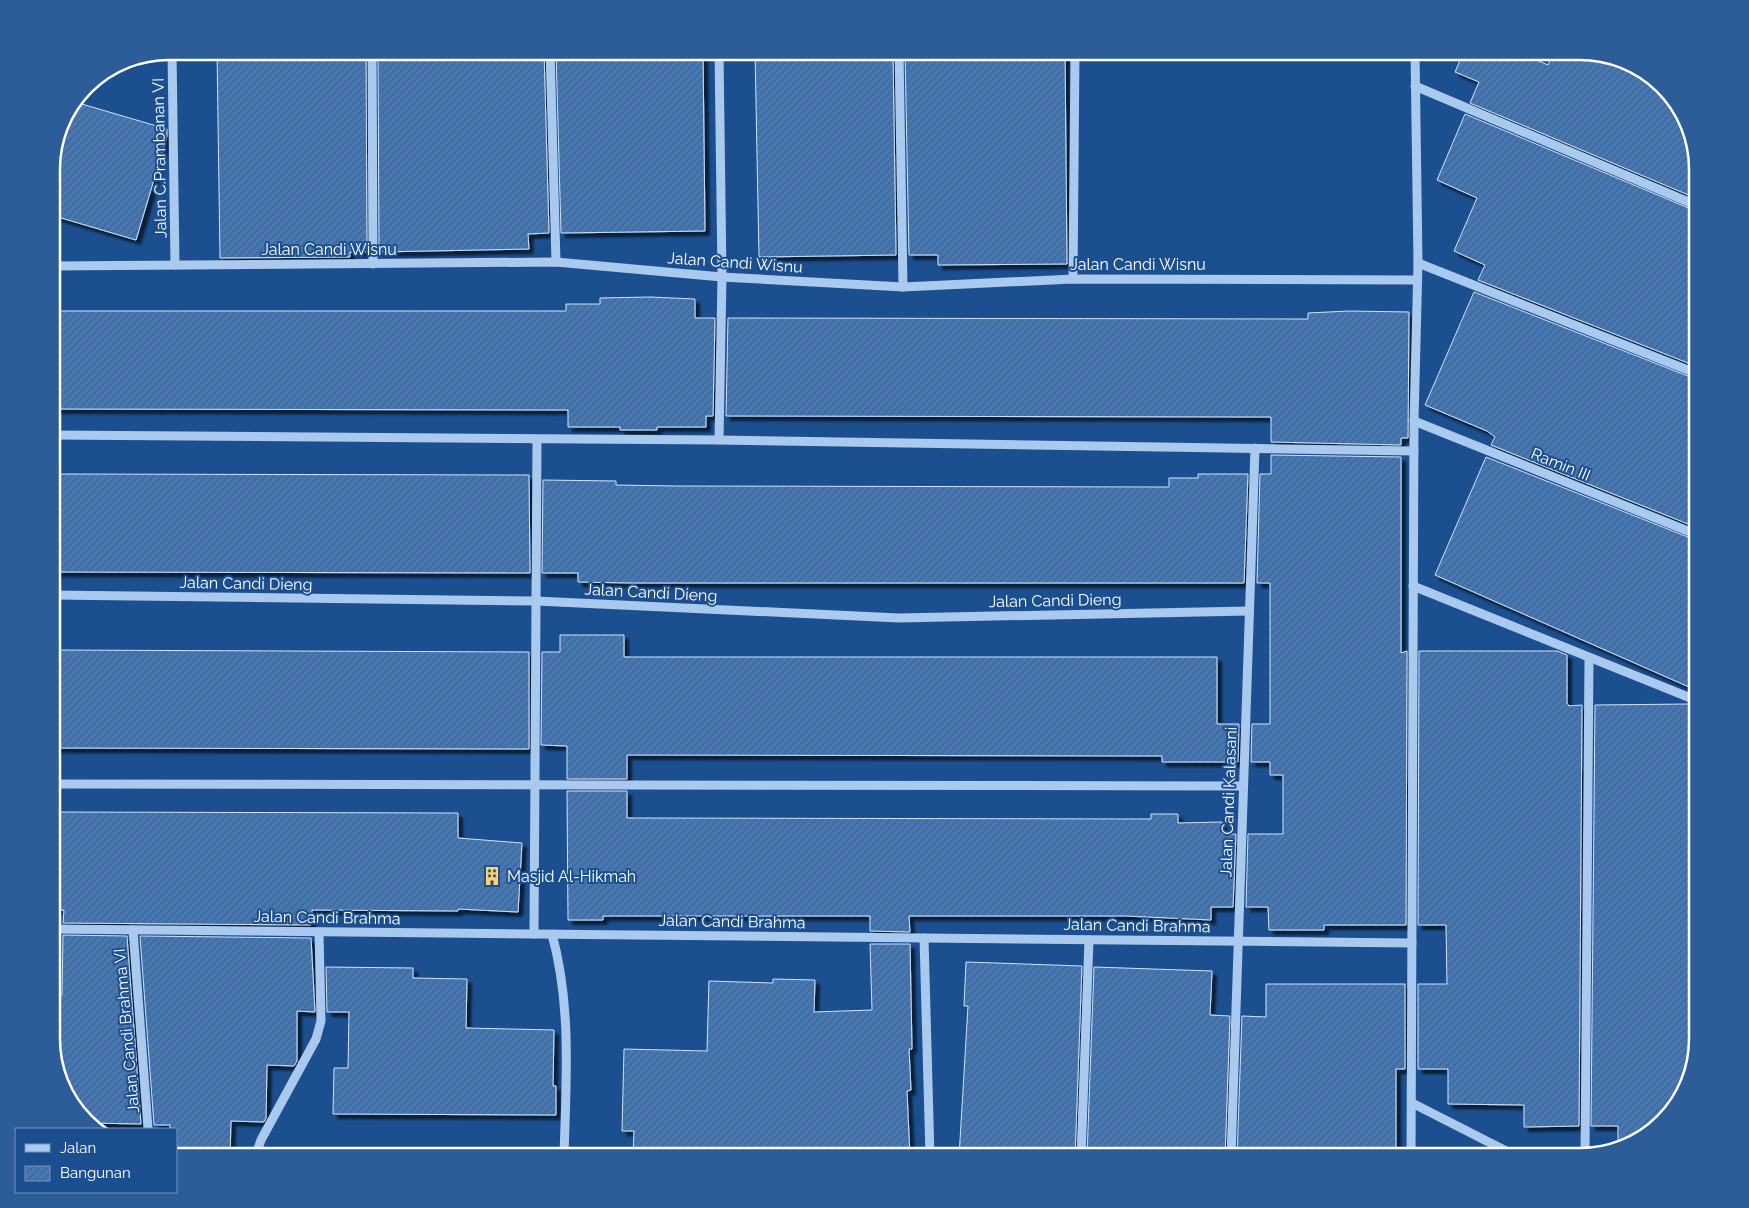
<svg xmlns="http://www.w3.org/2000/svg" width="1749" height="1208" viewBox="0 0 1749 1208" font-family="Raleway,sans-serif">
<defs>
<pattern id="building-hatch" width="6" height="6" patternUnits="userSpaceOnUse" patternTransform="scale(1.25)"><rect width="6" height="6" fill="#4478b7"/><path d="M-1 1l2-2M0 6l6-6M5 7l2-2" fill="none" stroke="#486282"/></pattern>
<filter id="shadow"><feDropShadow dx="4.5" dy="4.5" stdDeviation="1" flood-color="#0009"/></filter>
</defs>
<rect width="100%" height="100%" fill="#1b4f8f"/>
<!-- building -->
<g fill="url(#building-hatch)" stroke="#cfe3fa" filter="url(#shadow)">
<polygon points="217,51 366,51 367,252 350,252 350,257 220,258"/>
<polygon points="378,51 544,51 549,233 528,234 529,249 379,252"/>
<polygon points="556,51 703,51 705,231 561,233"/>
<polygon points="755,51 893,51 896,255 759,257"/>
<polygon points="905,51 1065,51 1067,264 938,265 938,255 909,255"/>
<polygon points="1464,51 1516,51 1548,65 1554,51 1580,51 1646,71 1686,117 1698,169 1698,199 1470,103 1479,82 1455,72"/>
<polygon points="75,102 167,129 167,136 136,240 51,215 51,161 60,124"/>
<polygon points="1465,114 1698,212 1698,367 1478,280 1485,265 1454,251 1477,198 1437,180"/>
<polygon points="1474,292 1698,380 1698,528 1491,445 1495,437 1487,431 1425,405"/>
<polygon points="650,297 695,299 695,318 715,318 713,416 706,416 706,427 657,427 657,430 620,430 620,427 568,427 568,410 51,409 51,311 566,311 566,304 600,304 600,298"/>
<polygon points="1349,311 1409,312 1408,438 1401,438 1401,445 1271,442 1271,417 726,416 728,318 1308,319 1308,313"/>
<polygon points="1271,455 1401,457 1401,653 1407,651 1406,925 1324,925 1324,930 1269,930 1268,907 1246,907 1248,834 1283,834 1283,775 1270,775 1270,762 1251,762 1252,724 1270,724 1270,583 1257,583 1260,474 1271,474"/>
<polygon points="1486,457 1698,541 1698,691 1435,575"/>
<polygon points="51,474 529,475 530,573 51,572"/>
<polygon points="1198,474 1248,474 1244,583 632,583 578,582 578,573 542,573 543,480 616,481 616,485 676,486 1169,487 1169,478 1198,478"/>
<polygon points="560,635 624,635 624,657 1217,657 1217,724 1239,724 1238,762 1162,762 1162,756 627,755 627,779 567,779 567,746 541,745 542,652 560,652"/>
<polygon points="51,650 529,652 529,749 51,748"/>
<polygon points="1419,651 1557,651 1567,655 1567,703 1569,706 1582,705 1579,1126 1524,1127 1524,1105 1448,1104 1448,1069 1418,1069 1418,984 1447,984 1446,925 1418,925"/>
<polygon points="1689,704 1698,707 1698,1039 1678,1105 1632,1144 1618,1148 1618,1126 1591,1126 1595,705"/>
<polygon points="567,791 627,791 627,818 1151,819 1151,814 1178,814 1178,823 1222,822 1222,834 1236,834 1233,907 1211,907 1211,920 1126,916 909,916 910,932 870,931 870,916 603,916 603,920 568,920"/>
<polygon points="51,812 458,813 458,838 522,843 518,912 458,909 458,911 312,910 311,925 63,923 64,910 51,910"/>
<polygon points="63,935 127,936 141,1124 90,1123 67,1098 51,1047 51,995 62,995"/>
<polygon points="140,936 311,938 315,1012 297,1011 297,1061 294,1066 267,1065 266,1118 264,1122 231,1121 230,1157 176,1157 176,1129 170,1129 170,1125 154,1125"/>
<polygon points="870,944 910,944 912,1049 909,1049 911,1090 907,1091 910,1157 633,1157 634,1131 622,1131 624,1049 707,1051 709,981 773,983 773,979 815,980 814,1012 872,1010"/>
<polygon points="966,962 1082,966 1075,1157 959,1157 968,1006 964,1006"/>
<polygon points="326,967 413,968 413,978 467,979 466,1028 554,1030 553,1086 556,1086 556,1115 333,1114 334,1068 348,1068 349,1012 327,1012"/>
<polygon points="1094,967 1212,971 1210,1015 1230,1016 1225,1157 1087,1157"/>
<polygon points="1266,984 1405,984 1405,1069 1396,1069 1396,1157 1237,1157 1242,1016 1266,1017"/>
</g>
<g fill="none" stroke-linecap="round" stroke-linejoin="round">
<!-- minor -->
<g stroke="#a9c9ee" stroke-width="9">
<polyline points="172,51 175,265"/>
<polyline points="372,51 373,264"/>
<polyline points="550,51 556,262"/>
<polyline points="899,51 903,287"/>
<polyline points="1415,86 1698,206"/>
<polyline points="1418,263 1698,374"/>
<polyline points="51,266 556,262 722,277 903,287 1073,279 1416,280"/>
<polyline points="1073,279 1075,51"/>
<polyline points="1414,421 1698,535"/>
<polyline points="51,435 719,440 1414,451"/>
<polyline points="719,440 722,277 719,51"/>
<polyline points="1413,586 1698,701"/>
<polyline points="51,595 536,601 899,618 1249,611"/>
<polyline points="51,784 1243,786"/>
<polyline points="51,929 1412,943"/>
<polyline points="133,930 148,1129"/>
<polyline points="534,934 537,439"/>
<path d="M552,934C572,1007 566,1082 564,1157"/>
<polyline points="924,938 930,1157"/>
<polyline points="1412,1103 1518,1157"/>
<polyline points="1585,1156 1589,659"/>
<polyline points="255,1157 261,1140 316,1039 321,1021 319,932"/>
<polyline points="1081,1157 1089,940"/>
<polyline points="1231,1157 1255,448"/>
<polyline points="1411,1157 1414,421 1418,263 1415,51"/>
</g>
</g>
<!-- icons -->
<defs>
<g id="building-bare" transform="scale(1.5)"><path d="M-4-6H4V6H1V3H-1V6H-4ZM-2.5-4.3h1.7v1.8h-1.7ZM.8-4.3h1.7v1.8H.8ZM-2.5-1h1.7V.8h-1.7ZM.8-1h1.7V.8H.8Z" fill="#ffd166" stroke="#1b4f8f" stroke-width="2.5" paint-order="stroke"/></g>
</defs>
<g fill-rule="evenodd">
<use href="#building-bare" x="492" y="876"/>
</g>
<g text-anchor="middle" stroke-width="4" stroke-linejoin="round" paint-order="stroke">
<!-- street labels -->
<g font-size="16" fill="#fff" stroke="#1b4f8f">
<text transform="translate(159 158) rotate(-91)" y="6">Jalan C.Prambanan VI</text>
<text x="329" y="255">Jalan Candi Wisnu</text>
<text transform="translate(735 262) rotate(4)" y="6">Jalan Candi Wisnu</text>
<text x="1138" y="270">Jalan Candi Wisnu</text>
<text transform="translate(1561 464) rotate(22)" y="6">Ramin III</text>
<text transform="translate(246 583) rotate(1)" y="6">Jalan Candi Dieng</text>
<text transform="translate(651 592) rotate(3)" y="6">Jalan Candi Dieng</text>
<text transform="translate(1055 600) rotate(-1)" y="6">Jalan Candi Dieng</text>
<text transform="translate(1228 802) rotate(-88)" y="6">Jalan Candi Kalasani</text>
<text transform="translate(327 917) rotate(1)" y="6">Jalan Candi Brahma</text>
<text transform="translate(732 921) rotate(1)" y="6">Jalan Candi Brahma</text>
<text transform="translate(1137 925) rotate(1)" y="6">Jalan Candi Brahma</text>
<text transform="translate(126 1031) rotate(-95)" y="6">Jalan Candi Brahma VI</text>
</g>
<!-- poi labels -->
<g font-size="16" fill="#fff" stroke="#1b4f8f" text-anchor="start">
<text x="507" y="882">Masjid Al-Hikmah</text>
</g>
</g>
<!-- crop -->
<path d="M0 0H1749V1208H0ZM169 60H1580A109 109 0 0 1 1689 169V1039A109 109 0 0 1 1580 1148H169A109 109 0 0 1 60 1039V169A109 109 0 0 1 169 60Z" fill="#2d5d98" fill-rule="evenodd"/>
<path fill="none" stroke="#fff" stroke-width="2.5" d="M169 60H1580A109 109 0 0 1 1689 169V1039A109 109 0 0 1 1580 1148H169A109 109 0 0 1 60 1039V169A109 109 0 0 1 169 60Z"/>
<!-- legend -->
<rect x="15" y="1128" width="162" height="65" fill="#1b4f8f" stroke="#7695bc"/>
<rect x="25" y="1144" width="25" height="8" fill="#a9c9ee" stroke="#7695bc"/>
<text x="60" y="1153" font-size="15" fill="#ffffff">Jalan</text>
<rect x="25" y="1166" width="25" height="15" fill="url(#building-hatch)" stroke="#7695bc"/>
<text x="60" y="1178" font-size="15" fill="#ffffff">Bangunan</text>
</svg>
